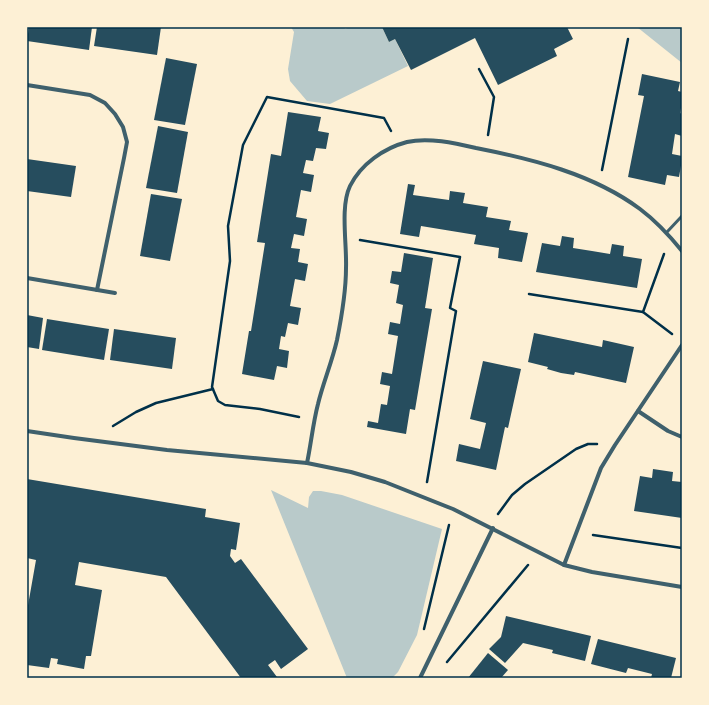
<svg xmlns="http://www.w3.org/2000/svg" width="709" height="705" viewBox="0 0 709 705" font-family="Literata,serif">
<rect width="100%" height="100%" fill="#fdf0d5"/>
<!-- green -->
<g fill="#b9caca">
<polygon points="291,27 344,27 345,29 350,27 382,27 389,42 395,39 408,66 330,104 307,101 290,81 288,69 294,32"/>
<polygon points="637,27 682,27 682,63"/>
<polygon points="271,490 308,508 309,497 313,491 321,491 342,495 442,529 417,635 398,672 392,678 347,678"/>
</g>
<!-- building -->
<g fill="#264d5e">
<polygon points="29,27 92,27 89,50 27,41"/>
<polygon points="97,27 161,27 157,55 94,46"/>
<polygon points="382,27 567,27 573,39 554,49 557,56 498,85 475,38 411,70 395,39 389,42"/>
<polygon points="166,58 197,64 185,125 154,120"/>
<polygon points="642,74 680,82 678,91 682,92 682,103 680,113 682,114 682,136 675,134 672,154 682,156 682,160 679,177 667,175 665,185 628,177 644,96 638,95"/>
<polygon points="288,112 321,117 318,131 329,133 326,149 316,148 313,161 306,160 303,173 314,175 311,192 301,190 296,217 307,219 304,236 294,234 291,248 300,249 298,262 308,264 305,281 295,279 290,306 301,308 298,325 288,323 285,337 281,336 279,349 289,351 287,368 277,366 274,380 242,374 249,331 251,331 265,243 257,242 271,154 281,156"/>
<polygon points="158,126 188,132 177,193 146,188"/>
<polygon points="27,159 76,166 71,197 27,191"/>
<polygon points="408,184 415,185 413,195 449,200 450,191 465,193 463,203 488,207 486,217 511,221 509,230 528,233 522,262 498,258 499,248 474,244 476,235 421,226 419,237 400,234"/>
<polygon points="151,194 182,199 170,261 140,256"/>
<polygon points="562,236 574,238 573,248 592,251 610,254 612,244 624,246 623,256 642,259 637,288 536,272 542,243 560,246"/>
<polygon points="404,253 433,258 425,308 432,309 415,410 410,409 406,434 367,427 368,421 378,423 381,404 387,405 390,386 380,384 382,372 392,374 398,336 388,334 390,322 400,324 403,305 396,303 399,285 390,283 392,271 401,272"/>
<polygon points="27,315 43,318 39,349 27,347"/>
<polygon points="47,319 109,329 104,360 42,350"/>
<polygon points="114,329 176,338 172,369 110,360"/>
<polygon points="534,333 602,347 603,340 634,347 626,383 575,372 574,375 561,373 547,369 548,367 528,362"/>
<polygon points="483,361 521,369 508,428 505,427 496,470 456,461 459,444 480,449 486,423 470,419"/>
<polygon points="653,469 673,472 672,481 682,482 682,518 634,511 640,476 652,478"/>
<polygon points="27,479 206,509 205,517 240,523 236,550 231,549 230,556 235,563 241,559 308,649 281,669 275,660 268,665 277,677 276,678 241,678 166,577 79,562 75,585 102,590 91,656 86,656 84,669 57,664 58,659 51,658 49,668 27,665 27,611 36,560 27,558"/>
<polygon points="506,616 591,636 585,661 552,653 553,650 523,643 505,663 489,649 501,637"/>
<polygon points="598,639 676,658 671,678 651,678 652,674 628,668 626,673 591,664"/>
<polygon points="488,653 508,670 501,678 468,678"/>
</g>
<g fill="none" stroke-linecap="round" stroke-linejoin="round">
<!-- path -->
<g stroke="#003049" stroke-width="2.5">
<polyline points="479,69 494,97 488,135"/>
<polyline points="602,170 628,39"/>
<polyline points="360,240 460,257 450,308 456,311 427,482"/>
<polyline points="664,254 643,312 672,334"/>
<polyline points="529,294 643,312"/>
<polyline points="299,417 260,409 225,405 218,401 212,387 230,261 228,226 243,145 267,97 384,118 391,131"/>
<polyline points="113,426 136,412 156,403 213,389"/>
<polyline points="498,514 512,495 525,484 576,449 588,444 597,444"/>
<polyline points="593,535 682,548"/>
<polyline points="424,629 449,525"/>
<polyline points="447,662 528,565"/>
</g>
<!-- service -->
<polyline stroke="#3f606c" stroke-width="3" points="667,232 682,216"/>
<!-- minor -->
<g stroke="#3f606c" stroke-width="4">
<polyline points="27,85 90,95 105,103 115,114 123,127 127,142 124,158 97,290"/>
<polyline points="27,278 115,293"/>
<polyline points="638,411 668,431 682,437"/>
<polyline points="27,431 74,438 167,450 307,463 351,472 385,482 453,509 564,565 592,572 682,587"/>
<path d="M307,463C311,444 313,423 318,404C323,383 332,362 337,340C341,320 346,289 346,268C347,244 340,207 350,186C361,164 384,148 407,142C428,137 455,143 476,148C532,159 593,174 640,209C656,221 669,235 682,251"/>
<polyline points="564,565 601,468 615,445 682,345"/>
<polyline points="420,678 493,528"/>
</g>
</g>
<!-- border -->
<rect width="709" height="705" fill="none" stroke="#fdf0d5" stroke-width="56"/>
<rect x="28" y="28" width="653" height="649" fill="none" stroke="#003049" stroke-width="1.5"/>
</svg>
